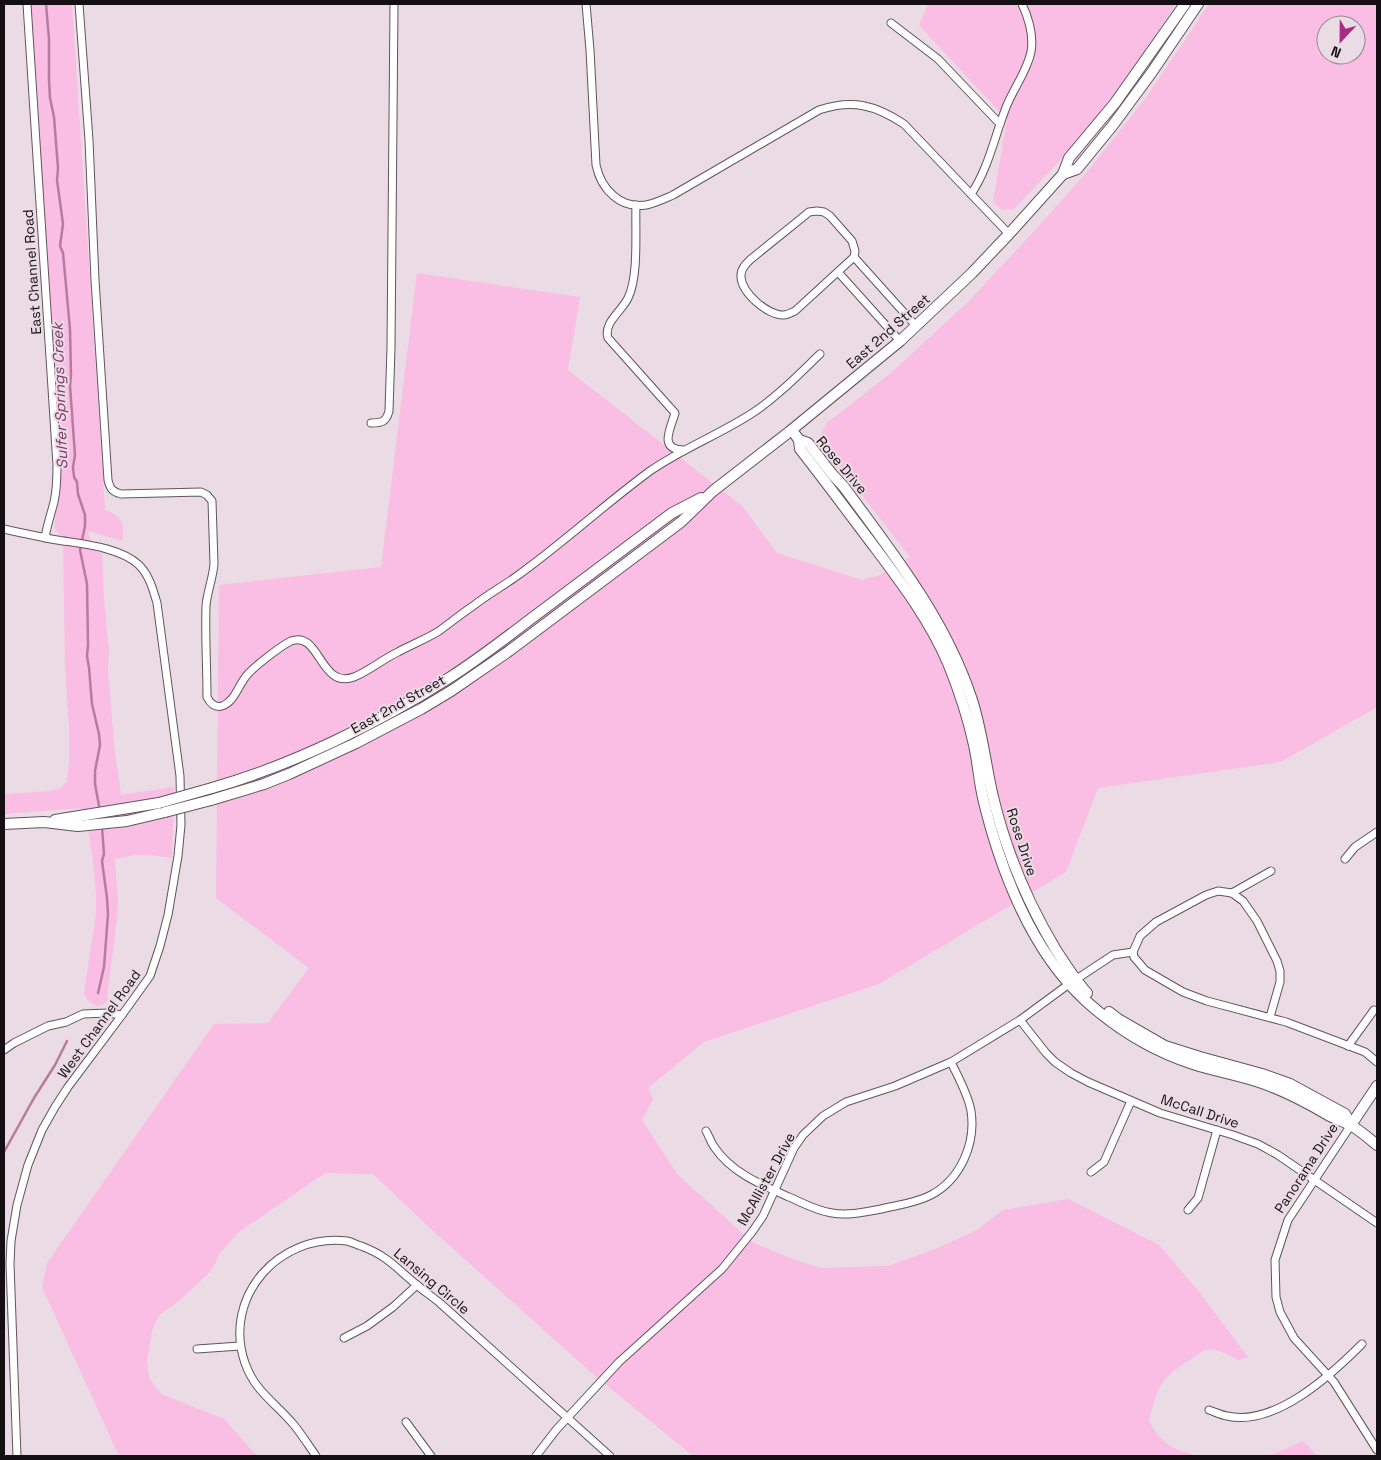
<svg xmlns="http://www.w3.org/2000/svg" width="1381" height="1460" viewBox="0 0 1381 1460" font-family="'Space Grotesk',sans-serif">
<rect width="100%" height="100%" fill="#ebdbe4"/>
<!-- green -->
<g fill="#fabde3" fill-rule="evenodd">
<path d="M31,4H72L105,510C122,516 125,523 122,541L88,531C89,538 93,544 95,551L102,553L104,599L109,651L108,669L114,744L121,795L173,787L174,793L172,858L150,855H135L115,859L118,902L117,919L107,996L108,1000C99,1011 88,1004 84,993L96,914V895L94,869L89,834L81,808L4,814V794L51,791L61,788L67,781L69,763V729L65,666L63,536L60,535L55,528V517L60,495L61,475Z"/>
<polygon points="928,4 1176,4 1125,80 1071,149 1014,209 1002,210 993,202 1007,120 919,25"/>
<path d="M1209,4H1377V707L1281,762L1098,788L1066,872L879,984L704,1042L648,1088L653,1099L642,1120L677,1174L752,1242L787,1257L820,1268L887,1266L933,1250L975,1231L1003,1210L1068,1199L1159,1245L1199,1292L1248,1357L1239,1360C1230,1356 1216,1347 1206,1350C1201,1351 1195,1357 1190,1360C1159,1378 1157,1389 1149,1422C1163,1445 1173,1450 1199,1456H693L594,1375L431,1229L373,1174L325,1173L239,1232L220,1253L212,1270L180,1300L159,1315L152,1331L147,1360L149,1378L161,1394L224,1419L257,1456H119L42,1287L47,1263L214,1024L268,1023L309,968L216,898L219,585L381,567L417,273L580,297L568,370L742,506L777,553L862,580L880,575L910,557L824,446L821,434L827,423L892,372L970,300L1038,227L1092,166L1148,95ZM1326,25H1356V55H1326Z"/>
<polygon points="1303,1441 1318,1456 1258,1456 1275,1454"/>
</g>
<g fill="none" stroke-linecap="round" stroke-linejoin="round">
<!-- stream -->
<g stroke="#b77aa1" stroke-width="2.5">
<polyline points="46,4 49,39 49,80 50,98 54,117 58,168 57,180 63,224 60,246 63,253 70,329 71,375 70,386 75,455 73,467 74,477 77,482 78,494 85,515 85,526 80,550 87,584 88,645 87,656 89,668 92,704 99,734 100,745 95,771 95,784 100,811"/>
<polyline points="98,993 104,967 108,914 107,898 102,861 104,854 102,827"/>
<polyline points="4,1152 34,1098 55,1065 67,1041"/>
</g>
<!-- street casing -->
<g stroke="#61545c" stroke-width="9">
<g id="street">
<path d="M27,4L57,465C57,477 57,489 54,502C51,514 47,525 45,538"/>
<path d="M79,4L89,140L95,280L108,480C110,489 113,492 121,494L201,492L207,495L212,501L214,564C213,578 207,592 206,606C205,637 207,667 207,697C210,703 215,708 222,706C235,702 239,683 248,674C255,666 282,645 291,641C320,630 320,690 354,677C369,671 383,659 398,652C411,645 426,639 439,631C450,623 461,614 473,606C487,595 503,586 517,576C563,543 605,504 650,471C683,448 721,434 754,412C778,396 799,374 820,354"/>
<path d="M586,4L590,50L596,165C601,189 620,209 646,205C656,203 664,199 673,195L819,110C853,99 875,105 904,124L1009,234"/>
<polyline points="891,23 938,59 1000,124"/>
<path d="M971,194C989,168 995,134 1007,105C1014,88 1027,71 1031,52C1034,35 1029,19 1022,4"/>
<path d="M636,205C635,231 639,276 628,298C622,311 603,323 608,338L675,413C671,428 658,449 683,450"/>
<path d="M817,211L824,212L830,216L852,241L855,251L854,257L795,311C792,312 788,315 784,315C768,316 740,292 741,275C741,268 747,263 751,259L803,217L809,212Z"/>
<polyline points="854,257 916,326"/>
<polyline points="838,272 900,341"/>
<path d="M371,423C382,423 386,422 389,411L391,348L394,4"/>
<path d="M4,529C22,533 40,537 57,540C82,544 120,547 139,565C149,575 153,589 157,603L180,776L181,825L178,856L168,915L160,946L150,976L122,1015L68,1087L55,1107L42,1130L28,1165L17,1205L11,1241L10,1264L17,1456"/>
<polyline points="1345,859 1355,847 1377,832"/>
<polyline points="1232,893 1271,871"/>
<polyline points="1270,1017 1280,982 1280,971 1277,961 1257,921 1243,901 1232,893 1218,891 1206,895 1156,922 1140,936 1133,952 1134,957 1145,970 1183,992 1207,1001 1286,1022 1365,1052 1377,1062"/>
<polyline points="1020,1020 1046,1053 1055,1062 1071,1073 1088,1082 1160,1113 1233,1135 1258,1144 1278,1155 1377,1223"/>
<polyline points="1348,1046 1374,1010"/>
<polyline points="4,1050 14,1043 48,1026 66,1022 83,1014 108,1013 122,1015"/>
<polyline points="1351,1125 1288,1220 1275,1260 1276,1297 1280,1312 1294,1338 1334,1382 1377,1450"/>
<path d="M706,1131C709,1136 711,1143 715,1148C732,1173 762,1185 789,1197C803,1203 817,1211 832,1213C848,1216 865,1212 881,1209C898,1205 916,1203 931,1195C961,1179 976,1143 971,1111C968,1094 958,1077 951,1062"/>
<polyline points="1091,1172 1104,1162 1131,1101"/>
<polyline points="1188,1210 1198,1198 1217,1130"/>
<polyline points="344,1338 367,1326 393,1307 417,1285"/>
<polyline points="197,1349 240,1346"/>
<path d="M1209,1410C1215,1412 1221,1415 1227,1416C1275,1427 1331,1375 1362,1344"/>
<polyline points="406,1422 431,1456"/>
<path d="M316,1456C309,1446 302,1435 294,1425C276,1403 255,1392 245,1363C222,1297 279,1233 347,1241C352,1242 357,1245 361,1246C388,1256 396,1268 417,1285C425,1292 433,1297 441,1304L610,1456"/>
<polyline points="536,1456 556,1430 619,1362 722,1269 752,1232 763,1216 794,1148 803,1135 823,1116 846,1102 895,1086 951,1062 1020,1020 1069,984 1113,955 1133,952"/>
</g>
</g>
<!-- secondary casing -->
<g stroke="#61545c" stroke-width="12">
<g id="secondary">
<polyline points="1063,174 1077,169 1113,125 1152,72 1198,4"/>
<path d="M792,430L799,440L800,449C826,482 851,516 876,549C903,585 930,621 948,663C959,690 968,717 974,745C978,763 979,780 983,798C1000,869 1031,951 1086,1001C1118,1030 1153,1051 1193,1064C1215,1071 1237,1075 1259,1082C1283,1090 1306,1102 1328,1115C1335,1119 1343,1121 1350,1125C1360,1130 1368,1138 1377,1145"/>
<path d="M799,440L808,443L832,474L844,487C893,554 944,617 971,697C982,729 985,763 993,797C1006,851 1027,902 1056,950C1066,965 1075,980 1087,993"/>
<path d="M212,788C293,765 378,723 449,678C482,657 513,632 544,609C587,577 629,545 672,513L701,498"/>
<polyline points="211,800 264,784 289,774 356,743 421,709 451,691 509,651 681,522 713,491 789,432 900,341 972,273 1009,234 1063,174 1069,158 1115,103 1185,4"/>
<polyline points="55,820 159,803"/>
<polyline points="4,824 44,822 78,826 127,821 165,812"/>
<polyline points="1109,1012 1118,1019 1165,1046 1200,1057 1262,1074 1290,1084 1345,1114 1351,1125"/>
<polyline points="1351,1125 1377,1086"/>
</g>
</g>
<!-- street -->
<use href="#street" stroke="#fff" stroke-width="7"/>
<!-- secondary -->
<use href="#secondary" stroke="#fff" stroke-width="10"/>
<!-- secondary-bridge casing -->
<g stroke="#61545c" stroke-width="12" stroke-linecap="butt">
<g id="secondary-bridge">
<polyline points="159,803 212,788"/>
<polyline points="165,812 211,800"/>
</g>
</g>
<!-- secondary-bridge -->
<use href="#secondary-bridge" stroke="#fff" stroke-width="10"/>
</g>
<g text-anchor="middle" stroke-width="4" stroke-linejoin="round" paint-order="stroke">
<!-- street labels -->
<g font-size="14" fill="#140f12" stroke="#ebdbe4">
<text transform="translate(32 272) rotate(-94)" y="5">East Channel Road</text>
<text transform="translate(888 331) rotate(-41)" y="5">East 2nd Street</text>
<text transform="translate(842 465) rotate(50)" y="5">Rose Drive</text>
<text transform="translate(398 704) rotate(-29)" y="5">East 2nd Street</text>
<text transform="translate(1022 842) rotate(72)" y="5">Rose Drive</text>
<text transform="translate(99 1024) rotate(-54)" y="5">West Channel Road</text>
<text transform="translate(1200 1111) rotate(18)" y="5">McCall Drive</text>
<text transform="translate(1306 1168) rotate(-57)" y="5">Panorama Drive</text>
<text transform="translate(766 1179) rotate(-61)" y="5">McAllister Drive</text>
<text transform="translate(432 1281) rotate(40)" y="5">Lansing Circle</text>
</g>
<!-- water labels -->
<g font-size="15" font-style="italic" fill="#7e3468" stroke="#ebdbe4">
<text transform="translate(60 396) rotate(-92)" y="5">Sulfer Springs Creek</text>
</g>
</g>
<!-- border -->
<rect width="1381" height="1460" fill="none" stroke="#140f12" stroke-width="10"/>
<!-- north arrow -->
<g transform="translate(1341 40) rotate(202)"><circle r="24" fill="#ebdbe4" stroke="#958990"/>
<path d="M0-4L9 19L0 12L-9 19Z" fill="#a52d84"/>
<text y="-8" font-size="14" font-weight="bold" text-anchor="middle" fill="#140f12">N</text>
</g>
</svg>
